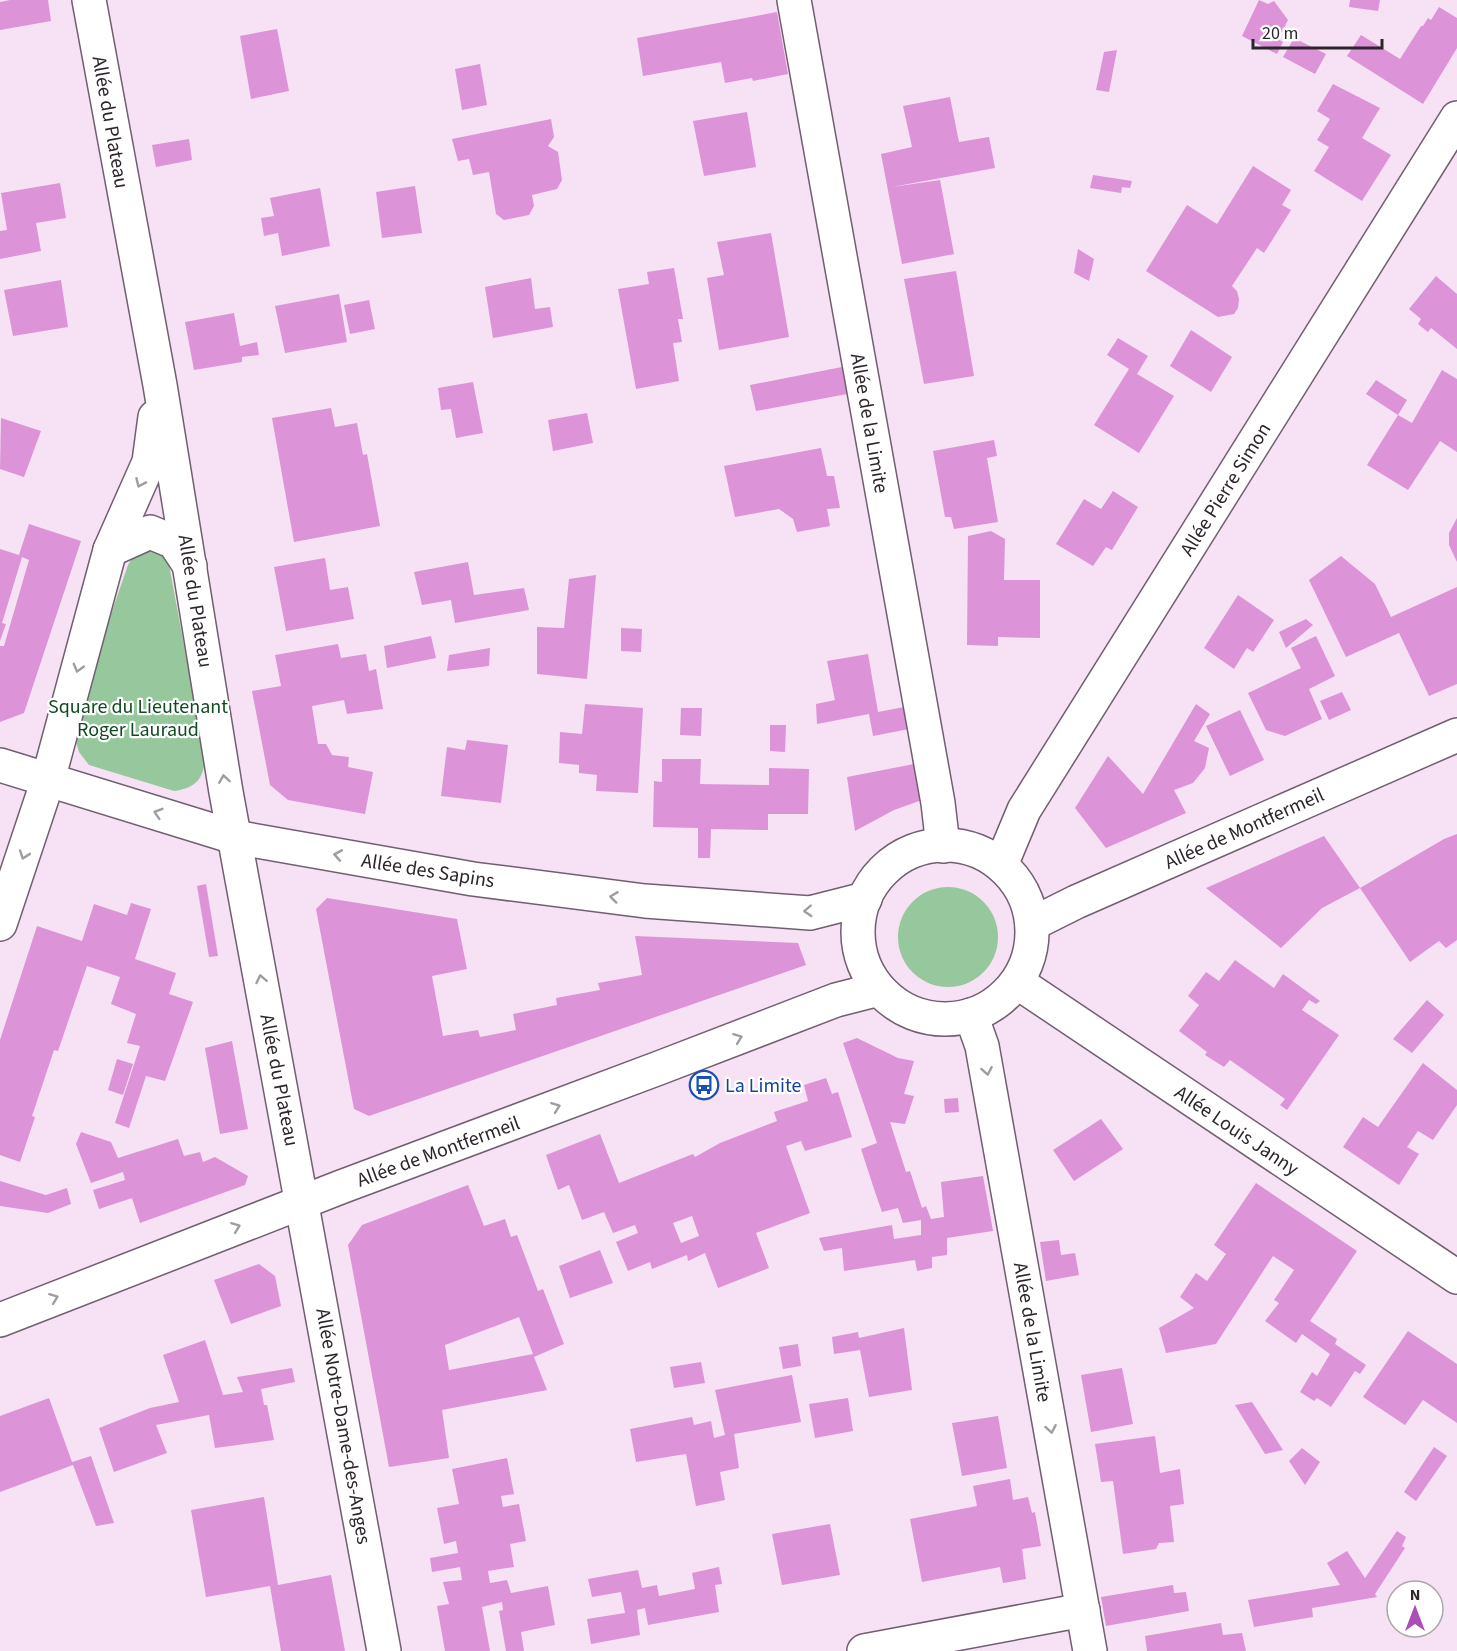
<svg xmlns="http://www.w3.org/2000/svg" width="1457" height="1651" viewBox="0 0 1457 1651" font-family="'Source Sans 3',sans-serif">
<rect width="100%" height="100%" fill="#f7e1f5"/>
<!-- green -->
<g fill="#97c79c">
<path d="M152,546L168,559L205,759C203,780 195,788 174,791L89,765L79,752L76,742V715L128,565L136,552Z"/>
<circle cx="948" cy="937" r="50"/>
</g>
<!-- building -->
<g fill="#dd93d8" fill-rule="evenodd">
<polygon points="10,0 48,0 51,21 0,30 0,2"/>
<polygon points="1259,0 1268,4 1274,1 1288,20 1278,39 1283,42 1277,54 1242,36"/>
<polygon points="1350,0 1380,0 1378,11 1349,7"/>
<polygon points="1439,7 1457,18 1457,48 1423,104 1347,56 1361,35 1400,59 1421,26 1423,26 1428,18 1431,20"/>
<polygon points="777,12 788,74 753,81 752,78 725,83 721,62 643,76 637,38"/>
<polygon points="277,29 289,91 251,99 240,36"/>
<polygon points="1294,38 1326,54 1315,74 1283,57"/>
<polygon points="1117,50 1109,92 1096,90 1104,52"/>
<polygon points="480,64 487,105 462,110 455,69"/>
<polygon points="1333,84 1380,108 1362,138 1391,155 1362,201 1314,171 1329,147 1317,140 1330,119 1317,111"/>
<polygon points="950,97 959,142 989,137 995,168 892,187 940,180 954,254 902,264 881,154 912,147 903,106"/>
<polygon points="747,112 756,167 704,176 693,121"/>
<polygon points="551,119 554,137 548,146 558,152 562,180 557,189 532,195 534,206 529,215 504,220 496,214 489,172 473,175 469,159 458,161 452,139"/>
<polygon points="189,139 192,160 156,167 152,145"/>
<polygon points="1253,166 1291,190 1282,205 1291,210 1264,253 1257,248 1232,286 1237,291 1239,299 1238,308 1234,314 1218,317 1146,271 1187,205 1217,224"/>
<polygon points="1093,175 1132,181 1130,188 1122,187 1121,193 1090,188"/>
<polygon points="60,183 66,218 36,223 41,251 0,259 0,231 7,230 1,193"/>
<polygon points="415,186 422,233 382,238 376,192"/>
<polygon points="320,188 330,246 282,256 278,233 264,236 261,218 274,216 270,198"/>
<polygon points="771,233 789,337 719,350 707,278 724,275 717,242"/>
<polygon points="1078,249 1094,259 1089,281 1074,273"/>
<polygon points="674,268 683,319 678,319 682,342 673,343 679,381 636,389 618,289 649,284 647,272"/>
<polygon points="956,271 974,376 924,384 904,279"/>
<polygon points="1436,276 1457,294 1457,349 1431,328 1428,332 1418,324 1421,319 1409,309"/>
<polygon points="531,278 535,309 550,307 553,327 493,338 485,287"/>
<polygon points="61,280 68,327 13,336 4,290"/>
<polygon points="339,294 347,342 285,353 275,306"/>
<polygon points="369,300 375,329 350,334 344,305"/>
<polygon points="234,313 240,346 257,342 259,355 242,357 242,362 194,370 185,322"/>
<polygon points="1191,330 1232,357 1211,392 1170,366"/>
<polygon points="1118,338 1148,356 1137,374 1174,396 1139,453 1094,425 1129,369 1107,355"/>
<polygon points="842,367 847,394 756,411 750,385"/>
<polygon points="1442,370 1457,379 1457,452 1440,441 1408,490 1367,465 1398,415 1412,423"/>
<polygon points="1376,380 1407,400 1398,415 1366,394"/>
<polygon points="473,382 483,433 456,438 451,409 441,410 438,388"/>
<polygon points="331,408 335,427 357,423 363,455 367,454 380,526 294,542 272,418"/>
<polygon points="587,413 593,443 553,451 548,420"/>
<polygon points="1,418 41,431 24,477 0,469"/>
<polygon points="994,440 997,456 987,458 998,522 954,529 951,517 945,517 933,451"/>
<polygon points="821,448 827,476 834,476 840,508 827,509 830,526 797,532 793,519 779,509 735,517 724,466"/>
<polygon points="1113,491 1138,507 1112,550 1106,547 1093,566 1056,544 1084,499 1101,509"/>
<polygon points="1457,518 1457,562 1449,545 1449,533"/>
<polygon points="29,524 81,541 24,713 0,722 0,646 4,646 29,560 22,557 2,623 6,624 0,641 0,549 19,555"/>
<polygon points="991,531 1005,539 1004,580 1040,580 1040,638 998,637 998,646 967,645 968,536"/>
<polygon points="1341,556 1375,584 1391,617 1457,587 1457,684 1429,696 1399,633 1346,657 1309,580"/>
<polygon points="325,558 330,590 348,587 354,619 286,631 274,567"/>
<polygon points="468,562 474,595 524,588 529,610 455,623 451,600 422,605 414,572"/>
<polygon points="596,575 587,679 537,674 537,627 564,628 569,579"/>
<polygon points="1238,595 1274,620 1253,652 1247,648 1234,669 1204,648"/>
<polygon points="1306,619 1313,625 1286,648 1279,632"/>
<polygon points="621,628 642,629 641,652 621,651"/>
<polygon points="431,636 436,658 387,668 384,646"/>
<polygon points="1316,636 1335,676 1309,689 1322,719 1285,736 1266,730 1248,693 1301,668 1291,648"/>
<polygon points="338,644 341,658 366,654 369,671 376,669 383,709 347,714 344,700 312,706 318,744 326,744 332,755 349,757 348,767 373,772 365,814 288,800 270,785 252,691 281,686 275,655"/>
<polygon points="490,648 489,666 447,671 449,655"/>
<polygon points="868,654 878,712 904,707 909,729 873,736 869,714 817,724 816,704 835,700 827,661"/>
<polygon points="1342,692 1351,710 1329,720 1320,701"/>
<polygon points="585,704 643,708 638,793 596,791 597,775 579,773 579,765 559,763 560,732 582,734"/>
<polygon points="1196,704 1210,714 1194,741 1209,748 1205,768 1193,783 1174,790 1186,813 1106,848 1075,808 1108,756 1143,794"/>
<polygon points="681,708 702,708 701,736 680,735"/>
<polygon points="1240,710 1264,760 1230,776 1206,726"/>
<polygon points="770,725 786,725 785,752 770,751"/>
<polygon points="467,740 508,745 501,803 441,796 447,747 465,750"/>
<polygon points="662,759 701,759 700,784 769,785 769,768 809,769 808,814 768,814 768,830 711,829 710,858 698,858 698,828 653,827 654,781 662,782"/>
<polygon points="914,764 922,800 894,810 855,831 847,777"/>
<polygon points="1457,834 1457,940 1446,948 1439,941 1410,962 1360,888 1444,839"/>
<polygon points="1324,836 1360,888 1322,908 1281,948 1206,888"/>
<polygon points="206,884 218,956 209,957 197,886"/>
<polygon points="327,898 457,919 467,969 432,976 443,1036 478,1030 480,1037 516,1030 513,1014 557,1005 556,998 600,990 598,983 642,975 635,936 798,943 806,965 369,1116 354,1109 316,909"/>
<polygon points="131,903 151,909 135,959 176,973 169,994 193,1002 165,1081 146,1076 129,1128 115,1123 140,1046 127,1043 136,1014 111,1004 120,977 87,966 58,1051 54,1050 32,1116 35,1117 20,1162 0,1155 0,1040 37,926 82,941 94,904 127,915"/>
<polygon points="1235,960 1274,988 1283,974 1320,1001 1316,1004 1309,1000 1302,1010 1339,1035 1287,1110 1280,1105 1285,1099 1230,1060 1224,1067 1205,1055 1207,1052 1179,1031 1199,1005 1188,996 1206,972 1219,981"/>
<polygon points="1427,1000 1444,1015 1412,1053 1393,1039"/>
<polygon points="857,1038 898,1058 914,1061 904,1094 914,1096 905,1124 890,1122 906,1172 910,1171 922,1208 926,1206 931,1219 944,1217 941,1182 983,1176 993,1231 947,1238 947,1255 932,1257 932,1268 917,1271 915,1260 844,1271 842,1248 824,1251 819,1238 892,1225 894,1239 921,1235 921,1220 903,1223 898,1208 882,1212 876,1195 861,1149 877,1143 843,1043"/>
<polygon points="232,1041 248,1129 220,1134 205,1048"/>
<polygon points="117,1059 133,1064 123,1095 108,1090"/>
<polygon points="1423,1063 1457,1090 1457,1105 1433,1140 1418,1131 1407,1147 1419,1154 1399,1185 1343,1147 1363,1117 1378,1127"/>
<path d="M826,1078L832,1094L838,1092L852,1137L805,1151L801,1141L786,1146L810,1213L756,1233L769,1268L718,1288L705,1253L688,1261L687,1255L652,1269L650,1262L628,1271L616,1242L638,1233L635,1225L613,1233L604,1212L582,1220L569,1185L558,1190L546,1155L600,1134L619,1183L693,1154L695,1157L720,1143L777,1121L774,1112L808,1101L804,1085ZM692,1216L699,1236L681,1243L673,1223Z"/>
<polygon points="958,1098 959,1112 945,1113 944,1099"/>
<polygon points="1101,1119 1123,1149 1074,1181 1053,1150"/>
<polygon points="81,1132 111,1142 118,1158 178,1139 184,1156 200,1152 203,1162 215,1157 248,1176 245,1185 140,1223 132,1198 99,1209 93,1190 125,1180 123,1172 91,1183 76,1144"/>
<polygon points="0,1181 46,1195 67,1188 71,1204 48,1213 0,1206"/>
<polygon points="1256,1183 1357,1251 1310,1321 1337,1339 1335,1344 1366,1365 1360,1374 1355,1371 1331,1407 1317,1398 1314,1401 1300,1392 1312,1372 1317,1376 1330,1354 1302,1334 1296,1343 1265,1321 1279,1303 1274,1300 1294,1270 1273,1256 1216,1344 1166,1353 1159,1328 1194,1308 1180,1297 1196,1273 1207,1281 1226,1254 1214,1245"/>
<path d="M468,1185L484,1226L505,1219L511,1237L517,1235L538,1291L543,1289L564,1344L534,1357L547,1390L442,1410L449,1458L389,1467L348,1245L362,1225ZM519,1317L533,1354L449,1370L445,1345Z"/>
<polygon points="1059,1240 1061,1255 1075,1253 1079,1275 1046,1281 1040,1242"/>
<polygon points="600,1250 613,1283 570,1298 559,1266"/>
<polygon points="259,1264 275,1276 281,1306 231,1324 214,1280"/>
<polygon points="904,1328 912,1390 869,1397 860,1350 834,1354 832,1337 858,1332 859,1338"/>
<polygon points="1408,1331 1457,1364 1457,1423 1423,1400 1405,1425 1363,1397"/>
<polygon points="205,1340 223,1395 243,1392 237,1377 292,1368 295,1382 261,1389 264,1405 267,1405 274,1440 215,1448 209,1415 156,1425 167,1453 114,1472 99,1428 150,1408 179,1402 163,1355"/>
<polygon points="798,1344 801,1366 783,1369 779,1347"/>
<polygon points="701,1362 705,1383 674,1388 670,1367"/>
<polygon points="1122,1368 1133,1424 1091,1432 1081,1375"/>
<polygon points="792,1375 801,1422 734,1434 739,1468 720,1472 725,1500 696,1506 686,1454 636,1462 630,1429 692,1417 694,1425 711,1421 714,1438 725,1435 715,1390"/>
<polygon points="49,1398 72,1462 91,1456 114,1523 96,1526 73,1465 0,1492 0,1416"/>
<polygon points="848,1398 853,1431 815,1438 809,1404"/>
<polygon points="1252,1402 1283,1450 1265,1454 1235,1405"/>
<polygon points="998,1416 1007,1468 962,1476 952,1423"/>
<polygon points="1155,1436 1160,1473 1180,1469 1184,1504 1170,1506 1174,1542 1159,1543 1156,1549 1123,1554 1113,1481 1101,1482 1095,1444"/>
<polygon points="1434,1447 1447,1456 1416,1501 1404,1492"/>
<polygon points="1302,1448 1320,1462 1305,1485 1289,1461"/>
<polygon points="507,1458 514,1494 501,1496 503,1507 519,1504 526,1541 510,1544 514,1567 488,1571 490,1583 507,1580 511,1593 548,1586 555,1625 521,1632 524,1651 506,1651 499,1611 503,1610 502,1602 482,1607 490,1651 445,1651 437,1606 449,1604 443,1582 462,1580 460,1567 432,1572 430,1558 458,1553 456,1541 444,1544 437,1508 459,1504 452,1469"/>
<polygon points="1010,1479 1013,1500 1028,1497 1032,1513 1035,1512 1041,1546 1022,1549 1026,1579 1003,1583 1000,1567 922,1582 910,1519 977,1506 973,1486"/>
<polygon points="264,1497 278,1585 331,1575 345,1651 281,1651 270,1586 206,1597 191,1510"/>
<polygon points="830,1524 840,1575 782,1585 772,1534"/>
<polygon points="1397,1531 1406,1537 1402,1546 1405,1548 1375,1594 1377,1597 1312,1608 1313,1617 1254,1627 1248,1600 1340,1585 1327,1563 1347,1551 1365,1578"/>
<polygon points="719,1567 722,1584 715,1585 719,1612 648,1625 645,1608 637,1610 640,1635 591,1644 587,1619 625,1613 621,1592 592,1597 588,1579 638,1570 642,1588 657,1585 659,1596 695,1589 692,1573"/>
<polygon points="1173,1585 1174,1593 1186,1592 1189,1611 1106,1626 1101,1597"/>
<polygon points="1221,1623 1223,1635 1242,1633 1246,1651 1147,1651 1145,1636"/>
</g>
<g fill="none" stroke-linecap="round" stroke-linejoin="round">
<!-- minor casing -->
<g stroke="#715f70" stroke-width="36">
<g id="minor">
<polyline points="89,0 160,385 226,792 384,1651"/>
<polyline points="794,0 938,803 943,846"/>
<polyline points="110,550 150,532 174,542 190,566"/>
<polyline points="1001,865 1024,810 1457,118"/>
<polyline points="0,924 48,780 110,550 149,462 155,417"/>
<polyline points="1017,982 1457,1277"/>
<polyline points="971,1015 982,1046 1090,1651"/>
<polyline points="864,1651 1083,1610"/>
</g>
</g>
<!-- major casing -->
<g stroke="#715f70" stroke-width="36">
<g id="major">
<polyline points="0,765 234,837 473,879 645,901 810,913 865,899"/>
<circle cx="945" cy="932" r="87"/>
<polyline points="1032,924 1076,902 1457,735"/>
<polyline points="0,1320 341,1187 659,1068 836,1000 879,989"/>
</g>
</g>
<!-- minor -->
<use href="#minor" stroke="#fff" stroke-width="33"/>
<!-- major -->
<use href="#major" stroke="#fff" stroke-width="33"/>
</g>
<!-- one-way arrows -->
<defs><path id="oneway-chevron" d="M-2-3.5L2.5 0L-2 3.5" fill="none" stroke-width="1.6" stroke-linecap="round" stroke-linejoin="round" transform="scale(1.5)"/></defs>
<g stroke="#a09da0">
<use href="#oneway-chevron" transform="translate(140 483) rotate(114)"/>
<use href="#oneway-chevron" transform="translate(78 668) rotate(105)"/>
<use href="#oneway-chevron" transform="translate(224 779) rotate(-99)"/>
<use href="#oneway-chevron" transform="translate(158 813) rotate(-163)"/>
<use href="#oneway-chevron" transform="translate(24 855) rotate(109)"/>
<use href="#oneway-chevron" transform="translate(338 855) rotate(-170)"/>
<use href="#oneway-chevron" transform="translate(614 897) rotate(-173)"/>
<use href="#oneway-chevron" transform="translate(808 911) rotate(177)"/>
<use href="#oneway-chevron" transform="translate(261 979) rotate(-101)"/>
<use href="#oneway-chevron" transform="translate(738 1038) rotate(-21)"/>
<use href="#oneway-chevron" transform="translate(987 1071) rotate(80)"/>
<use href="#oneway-chevron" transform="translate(556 1107) rotate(-20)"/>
<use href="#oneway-chevron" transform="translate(236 1227) rotate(-21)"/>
<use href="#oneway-chevron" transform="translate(54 1298) rotate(-21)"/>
<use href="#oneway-chevron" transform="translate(1051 1429) rotate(80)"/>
</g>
<!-- icons -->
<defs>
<g id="bus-ring" transform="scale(1.5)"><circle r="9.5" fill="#fff" stroke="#1a4fb4" stroke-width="1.5"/><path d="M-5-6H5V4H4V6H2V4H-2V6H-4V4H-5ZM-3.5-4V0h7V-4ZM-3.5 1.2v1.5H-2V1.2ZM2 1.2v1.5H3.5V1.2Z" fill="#1a4fb4"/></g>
</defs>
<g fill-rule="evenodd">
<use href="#bus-ring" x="704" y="1085"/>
</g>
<g text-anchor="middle" stroke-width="4.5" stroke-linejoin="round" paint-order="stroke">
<!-- street labels -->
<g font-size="20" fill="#2d252c" stroke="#fff">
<text transform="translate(111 122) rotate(80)" y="7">Allée du Plateau</text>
<text transform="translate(870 423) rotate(80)" y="7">Allée de la Limite</text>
<text transform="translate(1225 489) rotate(-58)" y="7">Allée Pierre Simon</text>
<text transform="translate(196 601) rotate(81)" y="7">Allée du Plateau</text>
<text transform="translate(1244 828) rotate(-24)" y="7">Allée de Montfermeil</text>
<text transform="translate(428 870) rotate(9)" y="7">Allée des Sapins</text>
<text transform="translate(280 1080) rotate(79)" y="7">Allée du Plateau</text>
<text transform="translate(1237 1130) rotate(34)" y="7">Allée Louis Janny</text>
<text transform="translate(438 1151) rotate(-20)" y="7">Allée de Montfermeil</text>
<text transform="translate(1033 1332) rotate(80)" y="7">Allée de la Limite</text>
<text transform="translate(344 1426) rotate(80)" y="7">Allée Notre-Dame-des-Anges</text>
</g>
<!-- park labels -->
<g font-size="20" fill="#104b1f" stroke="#fff">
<text x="138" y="713">Square du Lieutenant<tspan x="138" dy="23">Roger Lauraud</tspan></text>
</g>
<!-- transit labels -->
<g font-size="20" fill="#164399" stroke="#fff" text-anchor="start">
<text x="725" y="1092">La Limite</text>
</g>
</g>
<!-- north arrow -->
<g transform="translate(1415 1609)"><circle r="28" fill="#ffffff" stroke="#aba8ab" stroke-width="1.5"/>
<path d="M0-4.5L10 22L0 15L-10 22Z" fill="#ab4eb8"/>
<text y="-9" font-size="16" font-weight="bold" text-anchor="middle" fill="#2d252c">N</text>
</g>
<!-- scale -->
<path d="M1253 39v9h129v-9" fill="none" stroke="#2d252c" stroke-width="3"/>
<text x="1262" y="39" font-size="18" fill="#2d252c" stroke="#ffffff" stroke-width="4.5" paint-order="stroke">20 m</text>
</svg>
